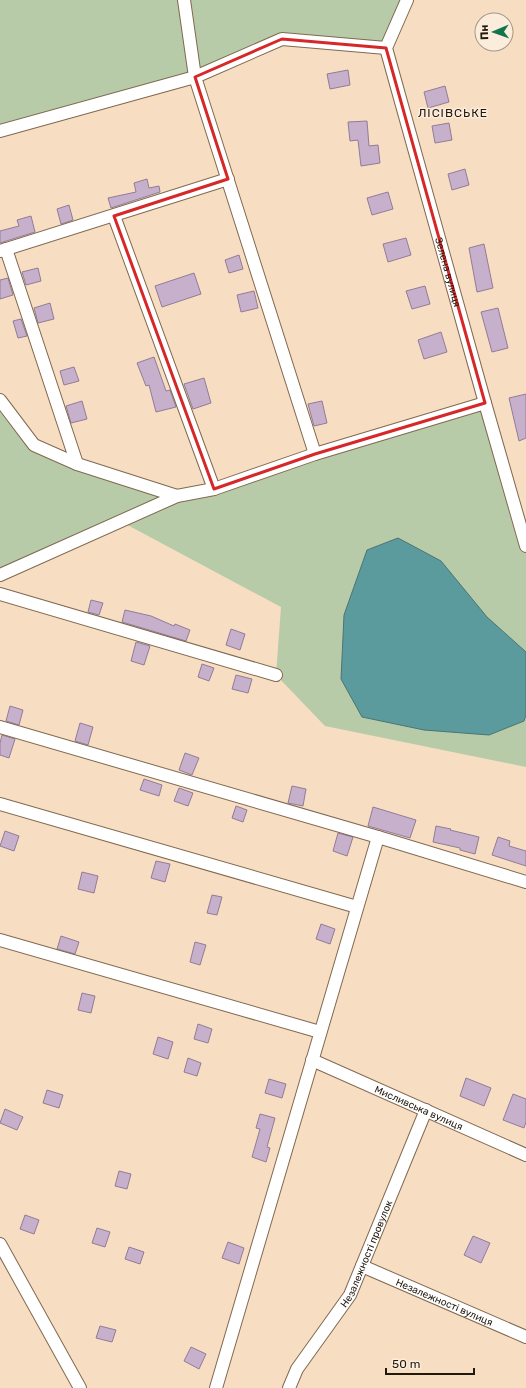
<svg xmlns="http://www.w3.org/2000/svg" width="526" height="1388" viewBox="0 0 526 1388" font-family="Rubik,sans-serif">
<rect width="100%" height="100%" fill="#f7ddc1"/>
<!-- green -->
<g fill="#b8cba9">
<polygon points="0,0 407,0 386,48 282,39 195,77 0,131"/>
<polygon points="0,400 34,445 177,496 485,403 526,546 526,767 325,726 276,675 281,607 120,521 0,575"/>
</g>
<!-- water -->
<polygon fill="#5c9b9d" stroke="#4b7472" points="398,538 441,561 487,617 526,652 526,715 524,721 489,735 424,730 362,717 341,679 344,615 367,550"/>
<!-- building -->
<g fill="#c7b0cc" stroke="#927c97">
<polygon points="348,70 350,85 330,89 327,74"/>
<polygon points="445,86 449,102 428,108 424,92"/>
<polygon points="367,121 369,146 378,145 380,163 361,166 358,140 350,141 348,122"/>
<polygon points="449,123 452,140 435,143 432,126"/>
<polygon points="465,169 469,185 452,190 448,174"/>
<polygon points="147,179 149,188 159,186 160,192 111,208 108,198 136,192 134,183"/>
<polygon points="388,192 393,209 372,215 367,198"/>
<polygon points="69,205 73,220 61,224 57,209"/>
<polygon points="31,216 35,232 0,243 0,231 19,226 17,220"/>
<polygon points="406,238 411,255 388,262 383,244"/>
<polygon points="484,244 493,288 477,292 469,248"/>
<polygon points="239,255 243,269 229,273 225,260"/>
<polygon points="38,268 41,281 26,285 22,272"/>
<polygon points="194,273 201,294 162,307 155,286"/>
<polygon points="8,278 13,295 0,299 0,280"/>
<polygon points="425,286 430,304 412,309 406,291"/>
<polygon points="254,291 258,308 241,312 237,295"/>
<polygon points="50,303 54,319 38,323 34,308"/>
<polygon points="498,308 508,348 492,352 481,312"/>
<polygon points="21,319 27,336 18,338 13,321"/>
<polygon points="441,332 447,352 424,359 418,340"/>
<polygon points="154,357 166,391 170,390 176,407 156,412 149,385 146,386 137,363"/>
<polygon points="74,367 79,381 64,385 60,371"/>
<polygon points="204,378 211,403 193,409 184,384"/>
<polygon points="526,394 526,438 519,441 509,398"/>
<polygon points="82,401 87,419 71,423 66,406"/>
<polygon points="322,401 327,423 314,426 308,404"/>
<polygon points="91,600 103,603 99,615 88,612"/>
<polygon points="125,610 151,616 174,626 175,624 190,630 186,641 122,622"/>
<polygon points="231,629 245,634 240,650 226,645"/>
<polygon points="136,642 150,646 144,665 131,661"/>
<polygon points="202,664 214,668 209,681 198,677"/>
<polygon points="236,675 252,679 248,693 232,689"/>
<polygon points="10,706 23,710 19,725 6,721"/>
<polygon points="80,723 93,727 88,745 75,741"/>
<polygon points="2,735 15,739 9,758 0,755 0,743"/>
<polygon points="185,753 199,758 192,775 179,770"/>
<polygon points="144,779 162,785 159,796 140,790"/>
<polygon points="292,786 306,789 303,806 288,803"/>
<polygon points="179,788 193,793 188,806 174,801"/>
<polygon points="236,806 247,810 243,822 232,818"/>
<polygon points="373,807 416,820 410,838 368,826"/>
<polygon points="436,826 451,829 450,830 479,837 475,854 460,850 460,848 433,842"/>
<polygon points="5,831 19,836 14,851 0,846"/>
<polygon points="338,833 353,837 347,856 333,851"/>
<polygon points="498,837 510,841 509,846 526,851 526,866 492,855"/>
<polygon points="156,861 170,864 165,882 151,878"/>
<polygon points="82,872 98,876 94,893 78,889"/>
<polygon points="212,895 222,897 217,915 207,913"/>
<polygon points="321,924 335,929 330,944 316,939"/>
<polygon points="61,936 79,942 75,954 57,949"/>
<polygon points="195,942 206,945 200,965 190,962"/>
<polygon points="82,993 95,996 91,1013 78,1010"/>
<polygon points="198,1024 212,1029 208,1043 194,1039"/>
<polygon points="158,1037 173,1042 168,1059 153,1054"/>
<polygon points="188,1058 201,1063 197,1076 184,1072"/>
<polygon points="466,1078 491,1088 484,1106 460,1096"/>
<polygon points="269,1079 286,1084 282,1098 265,1093"/>
<polygon points="47,1090 63,1095 59,1108 43,1103"/>
<polygon points="513,1094 526,1099 526,1122 524,1128 503,1120"/>
<polygon points="5,1109 23,1117 17,1130 0,1123"/>
<polygon points="260,1114 275,1118 267,1147 270,1148 266,1162 252,1157 260,1129 256,1128"/>
<polygon points="119,1171 131,1174 127,1189 115,1186"/>
<polygon points="25,1215 39,1220 34,1234 20,1229"/>
<polygon points="97,1228 110,1232 105,1247 92,1243"/>
<polygon points="473,1236 490,1243 481,1263 464,1255"/>
<polygon points="228,1242 244,1248 239,1264 222,1258"/>
<polygon points="129,1247 144,1252 140,1264 125,1259"/>
<polygon points="100,1326 116,1330 112,1342 96,1338"/>
<polygon points="191,1347 206,1354 199,1369 184,1361"/>
</g>
<g fill="none" stroke-linecap="round" stroke-linejoin="round">
<!-- minor casing -->
<g stroke="#806950" stroke-width="14">
<g id="minor">
<polyline points="184,0 195,77 315,454"/>
<path id="s1" d="M407,0L386,48L485,403L526,546"/>
<polyline points="0,131 195,77 282,39 386,48"/>
<polyline points="114,216 214,489"/>
<polyline points="6,249 77,464"/>
<polyline points="0,251 228,179"/>
<polyline points="0,400 34,445 77,464 177,496"/>
<polyline points="0,575 177,496 214,489 315,454 485,403"/>
<polyline points="0,594 276,675"/>
<polyline points="0,727 378,837 526,882"/>
<polyline points="0,804 357,907"/>
<polyline points="0,940 320,1032"/>
<path id="s2" d="M312,1060L526,1155"/>
<polyline points="0,1244 80,1388"/>
<path id="s3" d="M362,1266L526,1337"/>
<polyline points="216,1388 378,837"/>
<path id="s4" d="M289,1388L297,1369L350,1295L426,1110"/>
</g>
</g>
<!-- minor -->
<use href="#minor" stroke="#fff" stroke-width="12"/>
</g>
<!-- marked area -->
<path fill="none" stroke="#d62828" stroke-width="3" stroke-linejoin="round" d="M282,39L386,48L485,403L315,454L214,489L114,216L228,179L195,77Z"/>
<g text-anchor="middle" stroke-width="3" stroke-linejoin="round" paint-order="stroke">
<!-- street labels -->
<g font-size="10" fill="#22190e" stroke="#fcecdb">
<text dy="4" stroke="none"><textPath href="#s1" startOffset="285">Зелена вулиця</textPath></text>
<text dy="4" stroke="none"><textPath href="#s2" startOffset="117">Мисливська вулиця</textPath></text>
<text dy="4" stroke="none"><textPath href="#s4" startOffset="156">Незалежності провулок</textPath></text>
<text dy="4" stroke="none"><textPath href="#s3" startOffset="90">Незалежності вулиця</textPath></text>
</g>
<!-- quarter labels -->
<g font-size="12" letter-spacing="1" fill="#22190e" stroke="#fcecdb">
<text x="453" y="117">ЛІСІВСЬКЕ</text>
</g>
</g>
<!-- north arrow -->
<g transform="translate(494 32) rotate(268)"><circle r="19" fill="#fcecdb" stroke="#a59889"/>
<path d="M0-3L7 15L0 10L-7 15Z" fill="#10754d"/>
<text y="-6" font-size="11" font-weight="bold" text-anchor="middle" fill="#22190e">Пн</text>
</g>
<!-- scale -->
<path d="M386 1368v6h88v-6" fill="none" stroke="#22190e" stroke-width="2"/>
<text x="392" y="1368" font-size="12" fill="#22190e" stroke="#fcecdb" stroke-width="3" paint-order="stroke">50 m</text>
</svg>
